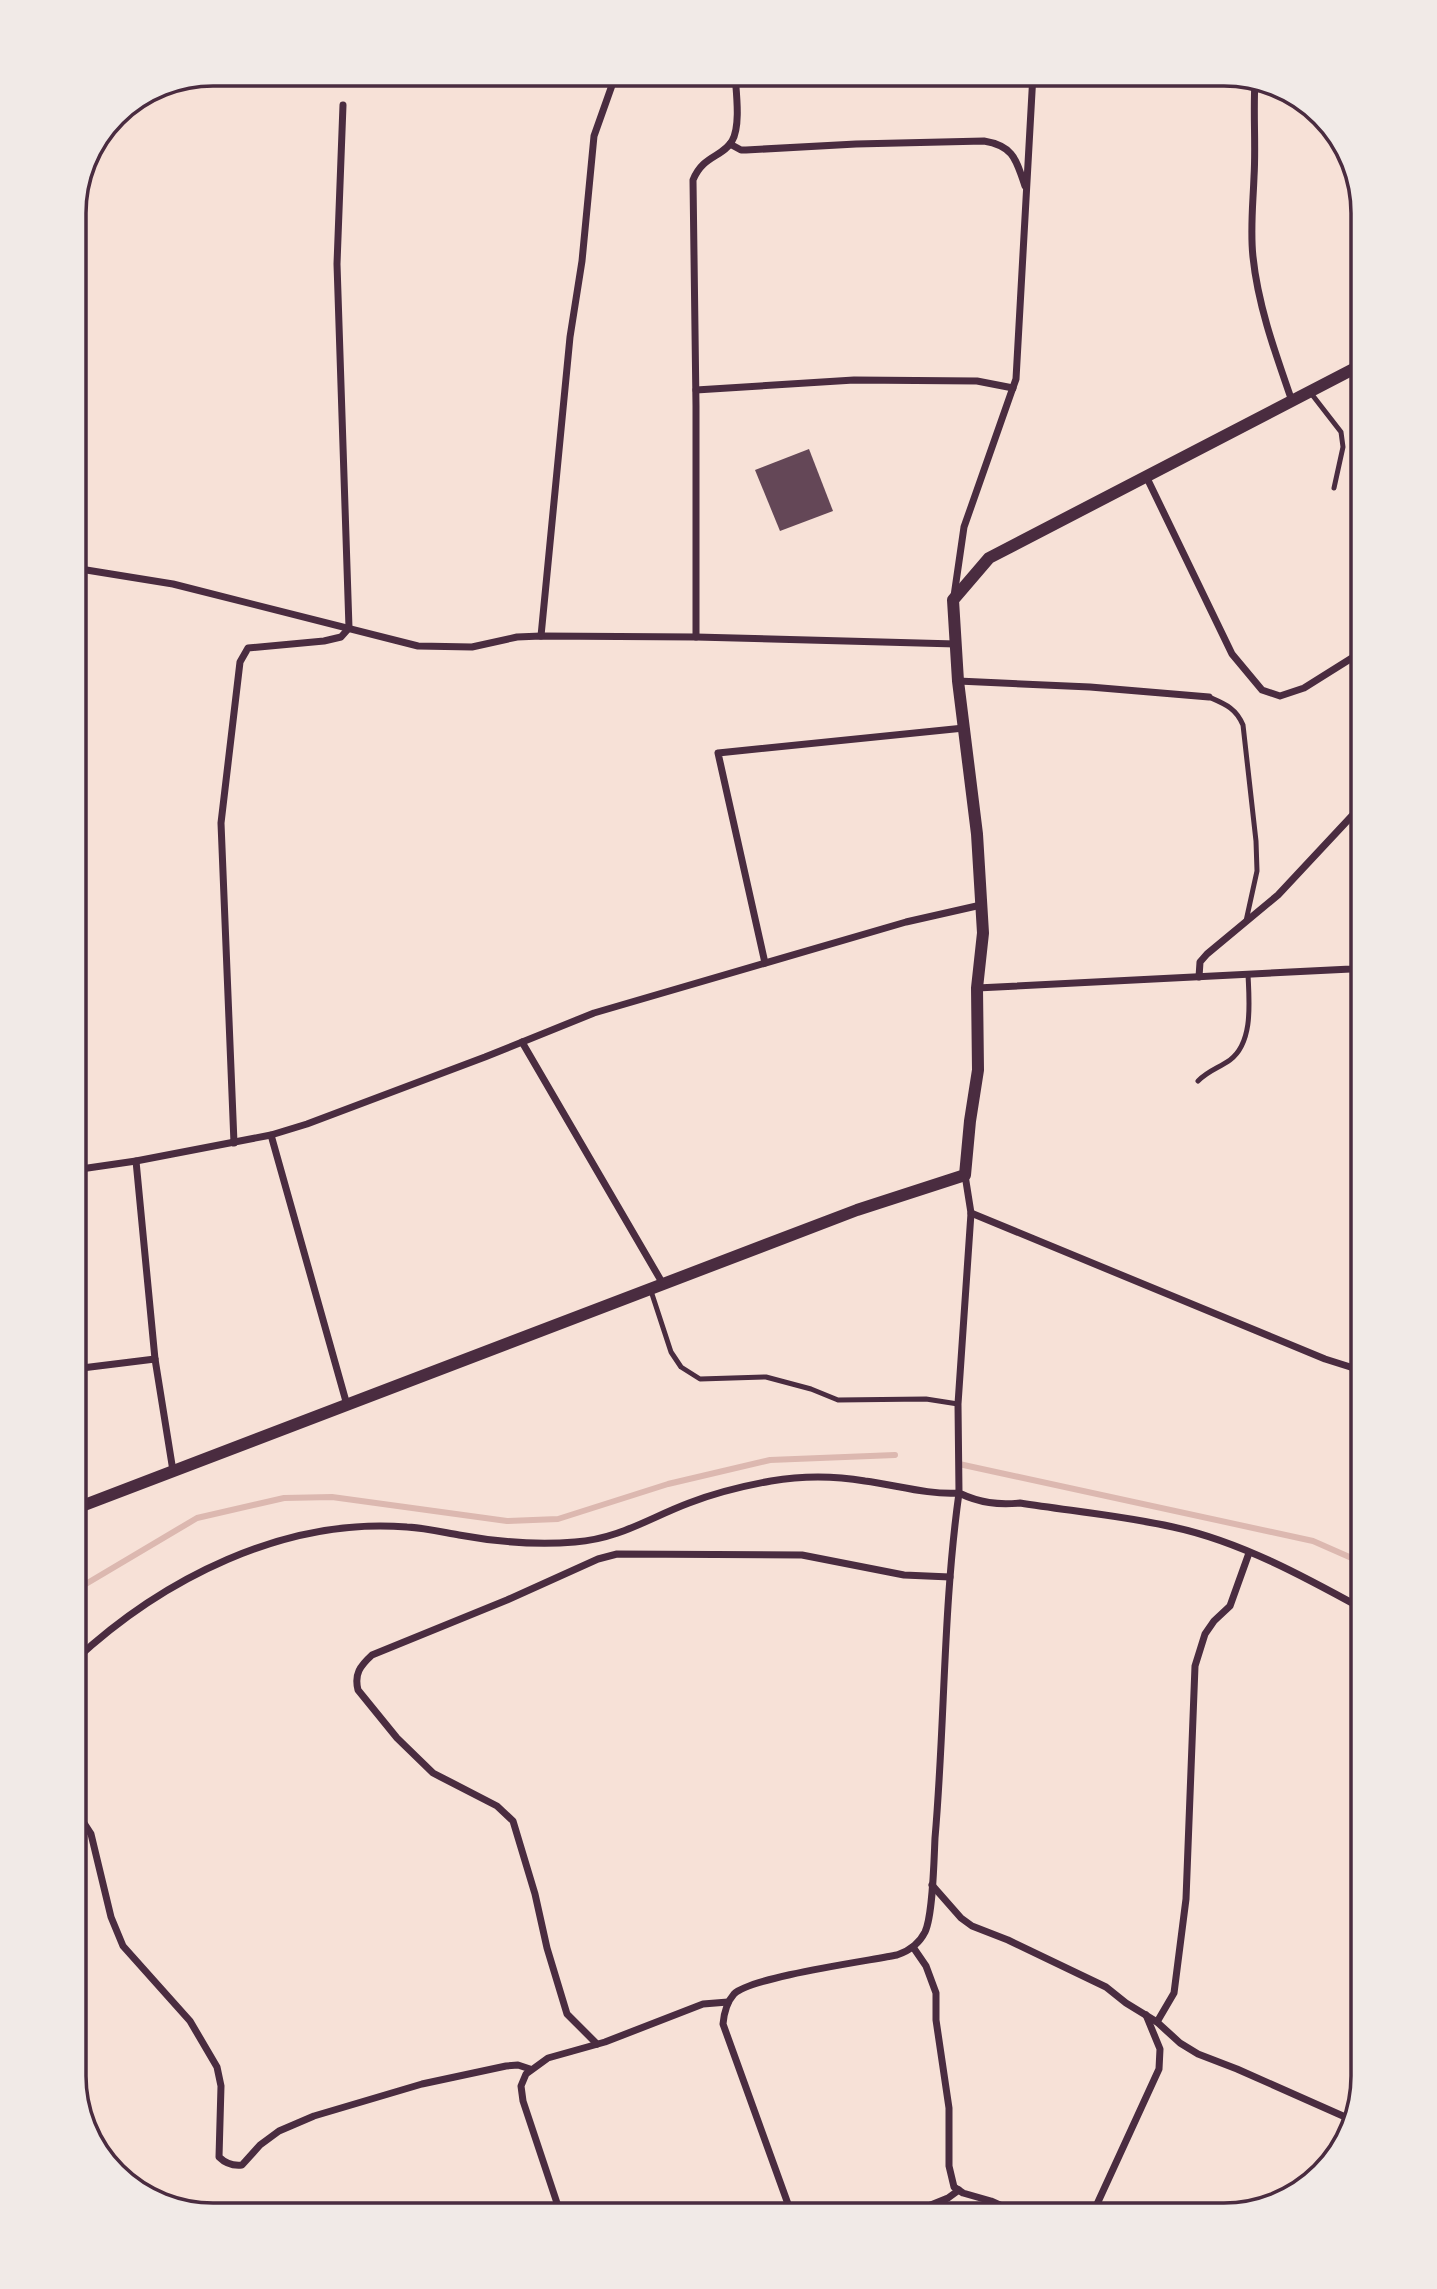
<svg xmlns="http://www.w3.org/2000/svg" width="1437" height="2289" viewBox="0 0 1437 2289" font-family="Signika,sans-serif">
<rect width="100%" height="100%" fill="#f7e1d7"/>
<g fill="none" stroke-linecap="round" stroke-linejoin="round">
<!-- stream -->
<g stroke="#dcb8b0" stroke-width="6">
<polyline points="959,1464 1313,1541 1363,1563"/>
<polyline points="74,1591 197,1518 284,1498 332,1497 507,1521 558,1519 668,1484 770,1460 895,1455"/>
</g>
</g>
<!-- building -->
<polygon fill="#644757" points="809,449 833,511 780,531 755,470"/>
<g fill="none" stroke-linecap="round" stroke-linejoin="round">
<!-- service -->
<g stroke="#4a2c40" stroke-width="5">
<polyline points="1310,392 1341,432 1343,447 1334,488"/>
<path d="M1209,697C1225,704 1236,708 1243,725L1256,841L1257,871L1246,921"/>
<path d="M1198,1081C1209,1070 1219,1068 1230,1060C1254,1042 1249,1000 1248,974"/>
<polyline points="651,1291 671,1352 681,1367 700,1379 766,1377 811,1389 838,1400 926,1399 958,1404"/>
</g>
<!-- minor -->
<g stroke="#4a2c40" stroke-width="7">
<path d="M1255,81C1253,113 1256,145 1254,177C1253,204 1250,230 1253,257C1258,306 1276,355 1292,401"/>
<path d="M730,144L741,150H746L856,144L984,141C1014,146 1016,160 1025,186"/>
<polyline points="696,390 854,380 977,381 1013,388"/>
<polyline points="1146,476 1232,654 1262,690 1280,696 1304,688 1363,651"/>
<polyline points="74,568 173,584 418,646 472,647 517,637 541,636 696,637 956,644"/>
<polyline points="954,596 964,527 1016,379 1033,74"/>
<polyline points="541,636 570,337 582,261 594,136 616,74"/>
<path d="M696,637V406L693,180C703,155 723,157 732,141C741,126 736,91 735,74"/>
<polyline points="958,681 1090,687 1209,697"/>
<polyline points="765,963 718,753 964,728"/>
<polyline points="1199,977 1200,962 1207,954 1278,895 1363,804"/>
<polyline points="977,988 1351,969 1363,965"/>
<polyline points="522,1042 663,1284"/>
<polyline points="271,1135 347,1405"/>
<polyline points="234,1143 221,823 240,662 248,648 324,641 341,637 349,628 337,264 343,105"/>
<polyline points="136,1161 155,1359 173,1471"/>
<polyline points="74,1170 136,1161 271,1135 307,1124 485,1057 594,1013 906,922 981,905"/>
<path d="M965,1175L971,1213L958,1404L959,1493C980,1503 998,1505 1020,1503C1071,1511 1123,1516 1173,1527C1239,1541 1305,1577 1363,1609"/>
<polyline points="971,1213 1325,1359 1363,1371"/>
<polyline points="74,1369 155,1359"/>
<path d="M74,1661C162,1579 284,1517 407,1527C425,1528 442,1532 459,1535C497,1542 537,1545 575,1542C619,1539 649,1518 689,1503C715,1493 743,1486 771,1481C801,1476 835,1476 865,1481C896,1485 928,1495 959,1493C943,1607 945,1723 935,1838C934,1859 933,1915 925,1932C919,1944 909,1951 897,1955C867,1961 751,1977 734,1994C726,2003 724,2013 723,2024L792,2215"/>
<path d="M74,1808L91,1834L111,1917L123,1946L190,2021L217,2067L221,2086L219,2157C226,2164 233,2166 242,2165L260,2145L279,2131L314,2116L422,2084L506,2066L518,2065L530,2069"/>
<polyline points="932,1885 961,1918 972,1926 1008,1940 1106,1987 1126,2003 1157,2022 1180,2043 1198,2054 1237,2069 1352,2120"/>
<polyline points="913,1947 926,1966 936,1993 936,2020 949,2108 949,2166 954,2187 963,2193 991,2201 1022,2215"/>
<polyline points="1157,2022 1174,1993 1186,1899 1195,1666 1205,1634 1214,1621 1230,1606 1249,1553"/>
<path d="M597,2044L567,2014L547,1948L535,1894L513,1821L497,1806L433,1773L397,1738L358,1690C354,1674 360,1666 372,1655L507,1600L598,1559L617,1554L802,1555L904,1575L950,1577"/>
<polyline points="561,2215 523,2101 521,2086 526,2074 548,2058 605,2042 703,2004 728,2002"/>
<polyline points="906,2215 948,2198 959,2190"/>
<polyline points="1092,2215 1159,2069 1160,2049 1146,2015"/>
</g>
<!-- tertiary -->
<polyline stroke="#4a2c40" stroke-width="12" points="74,1509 857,1210 965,1175 970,1121 978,1070 977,988 983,933 977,834 958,681 953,600 989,558 1363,364"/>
</g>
<!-- crop -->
<path d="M0 0H1437V2289H0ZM213 86H1224A127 127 0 0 1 1351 213V2076A127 127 0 0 1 1224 2203H213A127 127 0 0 1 86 2076V213A127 127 0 0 1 213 86Z" fill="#f1eae7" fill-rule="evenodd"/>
<path fill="none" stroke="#4a2c40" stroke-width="3.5" d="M213 86H1224A127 127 0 0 1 1351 213V2076A127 127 0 0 1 1224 2203H213A127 127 0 0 1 86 2076V213A127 127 0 0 1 213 86Z"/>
</svg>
